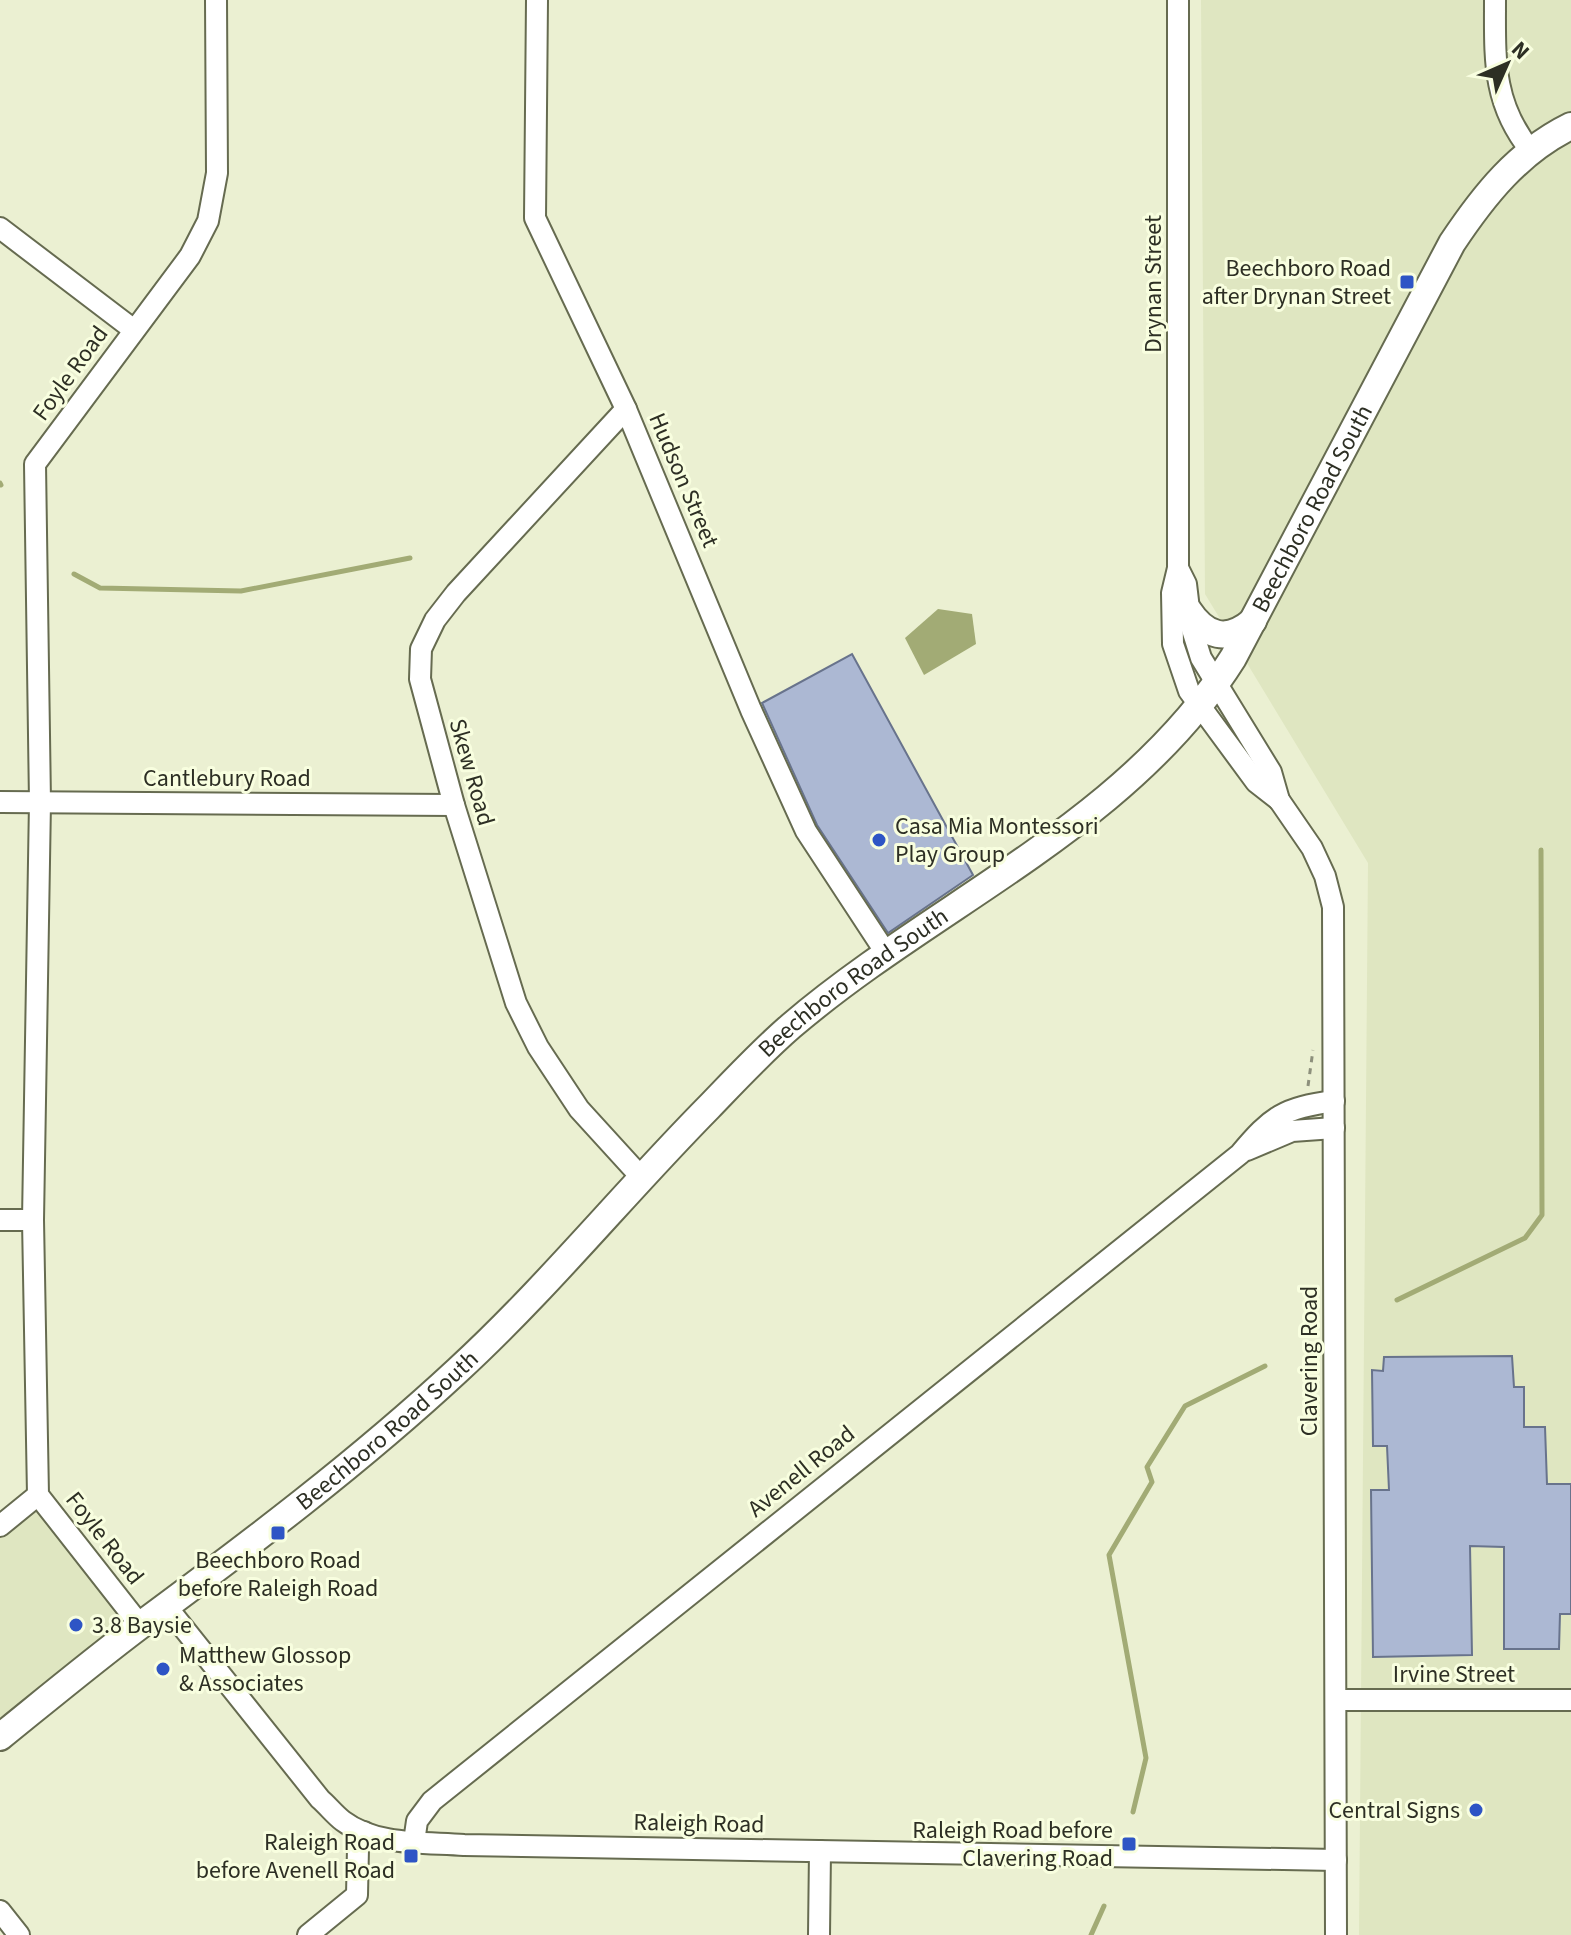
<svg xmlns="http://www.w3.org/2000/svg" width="1571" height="1935" viewBox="0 0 1571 1935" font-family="'Source Sans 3',sans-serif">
<rect width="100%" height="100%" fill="#ebf0d2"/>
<!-- built -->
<g fill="#dfe6c1">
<polygon points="1201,0 1571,0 1571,1935 1359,1935 1368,863 1205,594"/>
<polygon points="35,1498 135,1627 0,1734 0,1526"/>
</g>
<!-- water -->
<polygon fill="#a2ab75" points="938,609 972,614 976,644 924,675 905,638"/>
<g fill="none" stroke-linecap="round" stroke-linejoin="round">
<!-- stream -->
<g stroke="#a2ab75" stroke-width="5">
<polyline points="0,483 1,485"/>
<polyline points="74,574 100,588 241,591 410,558"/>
<polyline points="1397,1300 1525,1238 1542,1215 1541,850"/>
<polyline points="1133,1812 1146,1758 1109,1555 1152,1482 1147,1467 1185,1406 1265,1366"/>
<polyline points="1091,1935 1104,1906"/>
</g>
</g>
<!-- building -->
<g fill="#acb8d3" stroke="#68738c" stroke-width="2">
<polygon points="852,654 973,875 888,933 817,825 762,703"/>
<polygon points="1512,1356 1514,1387 1524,1387 1524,1427 1545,1427 1547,1484 1571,1484 1571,1614 1560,1614 1559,1649 1504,1649 1504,1547 1470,1546 1472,1655 1373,1657 1371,1490 1389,1490 1387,1446 1373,1446 1372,1370 1383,1371 1384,1357"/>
</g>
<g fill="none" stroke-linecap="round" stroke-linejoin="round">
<!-- minor casing -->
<g stroke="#666b50" stroke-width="24">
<g id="minor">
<polyline points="537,0 535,218 626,409 751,710 806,831 886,953"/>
<polyline points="1178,0 1178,568 1172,593 1173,644 1189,691 1256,782 1279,800"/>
<path d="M1495,0C1495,58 1492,103 1531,151"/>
<polyline points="0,228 134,330"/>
<polyline points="626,409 456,593 435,620 421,649 420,679 454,805 516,1003 538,1047 579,1109 641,1177"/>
<polyline points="1178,568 1186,584 1191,626 1201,658 1271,772 1279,800 1312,848 1325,876 1333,907 1336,1935"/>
<polyline points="0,802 454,805"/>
<polyline points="1247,1150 1292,1131 1334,1128"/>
<polyline points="0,1220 33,1220"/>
<polyline points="0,1526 38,1495"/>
<path d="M166,1606L320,1799C328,1806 335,1815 343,1821C376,1846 425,1842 464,1845L1336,1860"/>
<polyline points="140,1625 38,1495 33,1220 40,802 35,464 190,256 208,221 217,173 216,0"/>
<polyline points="1337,1700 1571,1700"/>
<path d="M414,1842L417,1821L432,1801L1240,1154C1272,1116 1283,1108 1334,1101"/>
<polyline points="0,1911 19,1935"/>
<polyline points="308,1935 357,1895 358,1848 364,1832"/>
<polyline points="819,1935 820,1851"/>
</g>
</g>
<!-- major casing -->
<g stroke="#666b50" stroke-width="30">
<g id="major">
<path d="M1188,610C1206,637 1227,643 1253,621"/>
<path id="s1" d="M0,1737C47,1699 94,1660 142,1624C250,1544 359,1462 458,1370C547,1288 624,1193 709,1107C736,1079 762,1051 791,1026C936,902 1128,825 1233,658L1452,243C1484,195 1518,152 1571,126"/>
</g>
</g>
<!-- path -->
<polyline stroke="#8d907c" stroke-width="3" stroke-dasharray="6 6" stroke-linecap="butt" points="1308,1086 1313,1050"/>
<!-- minor -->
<use href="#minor" stroke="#fff" stroke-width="20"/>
<!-- major -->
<use href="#major" stroke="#fff" stroke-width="26"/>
</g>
<!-- markers -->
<g fill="#2e55c5" stroke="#f8fedf" stroke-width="3">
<rect x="1399" y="274" width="16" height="16" rx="4"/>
<circle cx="879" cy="840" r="8"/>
<rect x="270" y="1525" width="16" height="16" rx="4"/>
<circle cx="76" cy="1625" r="8"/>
<circle cx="163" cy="1669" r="8"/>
<circle cx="1476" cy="1810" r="8"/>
<rect x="1121" y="1836" width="16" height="16" rx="4"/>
<rect x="403" y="1848" width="16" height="16" rx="4"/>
</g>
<g text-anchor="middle" stroke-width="6" stroke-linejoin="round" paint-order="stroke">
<!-- poi labels -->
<g font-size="24" fill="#2d2f24" stroke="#f8fedf" text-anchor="end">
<text x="1391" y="276">Beechboro Road<tspan x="1391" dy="28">after Drynan Street</tspan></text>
<text x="895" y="834" text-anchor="start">Casa Mia Montessori<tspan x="895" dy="28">Play Group</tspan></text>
<text x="278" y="1568" text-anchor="middle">Beechboro Road<tspan x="278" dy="28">before Raleigh Road</tspan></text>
<text x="92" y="1633" text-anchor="start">3.8 Baysie</text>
<text x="179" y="1663" text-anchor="start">Matthew Glossop<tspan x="179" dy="28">&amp; Associates</tspan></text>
<text x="1460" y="1818">Central Signs</text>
<text x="1113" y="1838">Raleigh Road before<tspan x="1113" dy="28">Clavering Road</tspan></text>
<text x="395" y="1850">Raleigh Road<tspan x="395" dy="28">before Avenell Road</tspan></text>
</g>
<!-- street labels -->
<g font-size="24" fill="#2d2f24" stroke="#f8fedf">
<text transform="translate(1153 284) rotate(-90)" y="8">Drynan Street</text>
<text transform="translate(70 373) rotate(-54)" y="8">Foyle Road</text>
<text transform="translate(684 480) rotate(67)" y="8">Hudson Street</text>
<text dy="8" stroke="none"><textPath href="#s1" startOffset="1814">Beechboro Road South</textPath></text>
<text transform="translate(472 772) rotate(74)" y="8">Skew Road</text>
<text x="227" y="786">Cantlebury Road</text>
<text dy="8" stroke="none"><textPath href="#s1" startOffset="1142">Beechboro Road South</textPath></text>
<text transform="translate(1309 1361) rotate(-90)" y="8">Clavering Road</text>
<text dy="8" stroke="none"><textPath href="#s1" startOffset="494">Beechboro Road South</textPath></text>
<text transform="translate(801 1471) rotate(-39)" y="8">Avenell Road</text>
<text transform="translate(105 1538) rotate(52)" y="8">Foyle Road</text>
<text x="1454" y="1682">Irvine Street</text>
<text transform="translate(699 1823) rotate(1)" y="8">Raleigh Road</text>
</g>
</g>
<!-- north arrow -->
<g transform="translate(1507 64) rotate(45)" stroke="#f8fedf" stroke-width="6" paint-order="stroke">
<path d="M0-6L14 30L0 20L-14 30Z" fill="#2d2f24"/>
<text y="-12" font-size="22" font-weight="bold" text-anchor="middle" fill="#2d2f24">N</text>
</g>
</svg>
